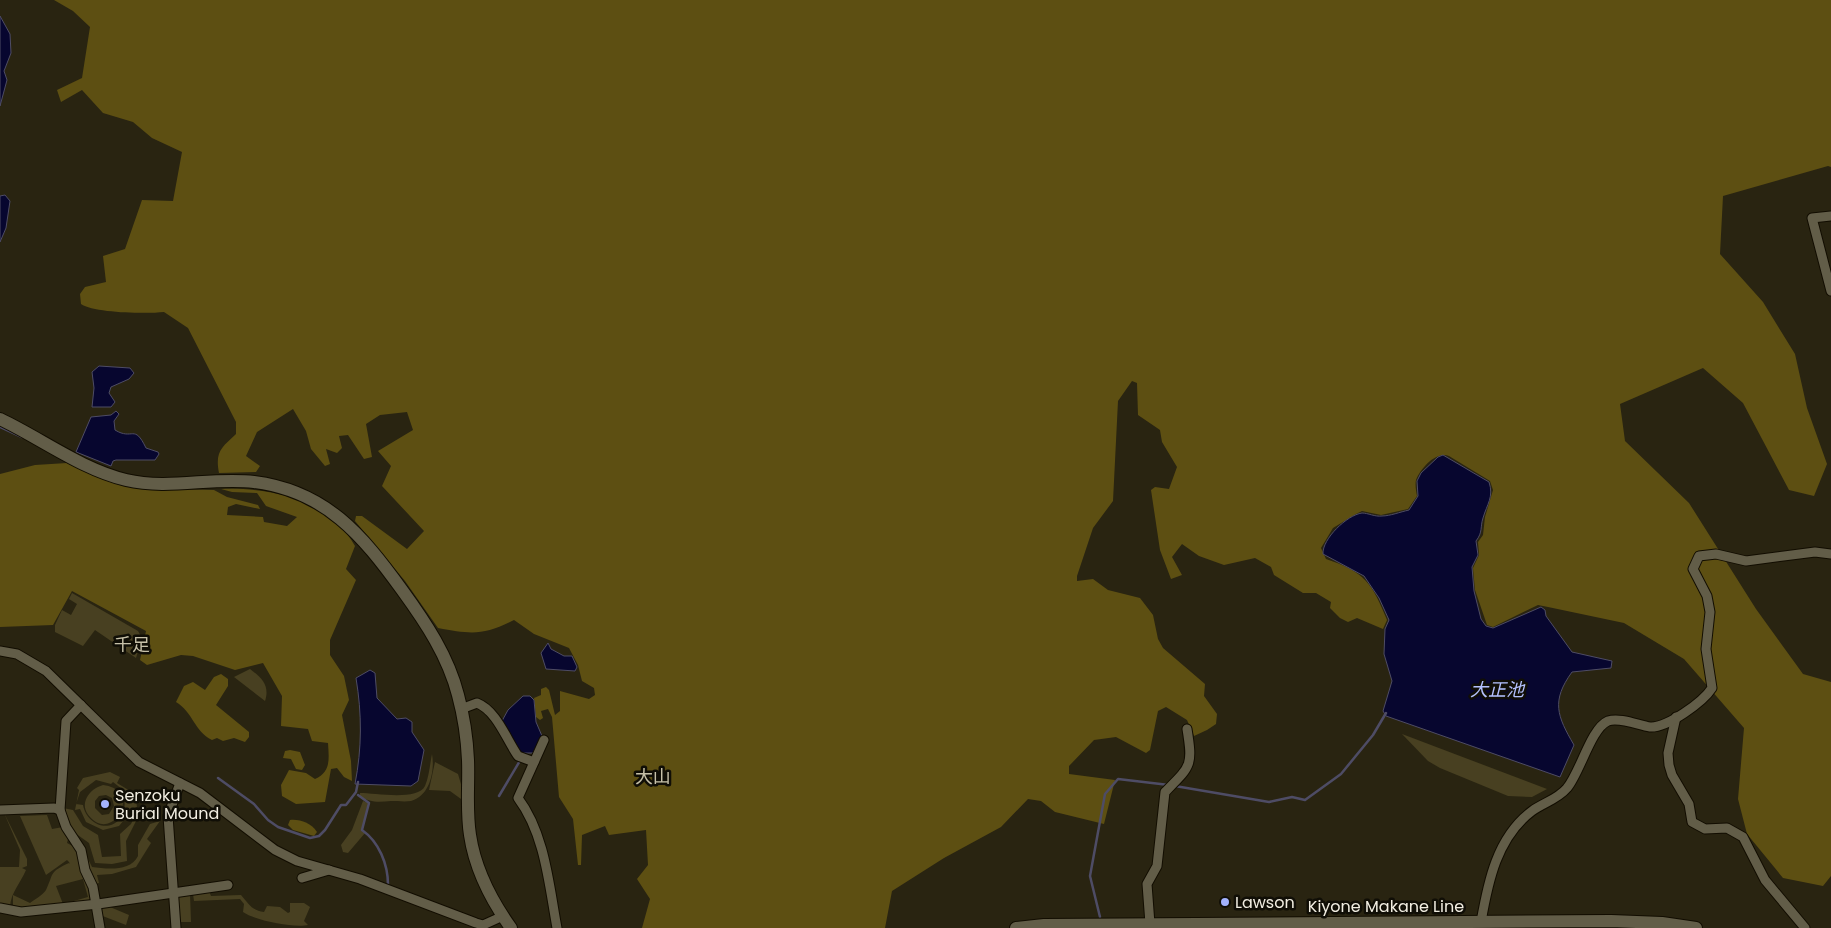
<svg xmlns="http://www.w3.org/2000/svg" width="1831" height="928" viewBox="0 0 1831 928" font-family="Poppins,'Noto Sans JP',sans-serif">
<rect width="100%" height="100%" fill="#292411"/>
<!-- green -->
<g fill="#484021" fill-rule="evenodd">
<polygon points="72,593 138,631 142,638 136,658 95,630 83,646 55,632 55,625 62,610 71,615 77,604 69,599"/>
<path d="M250,669C262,678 270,686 265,701L234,677Z"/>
<polygon points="1402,734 1547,789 1532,797 1508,796 1440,768 1428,761"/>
<path d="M432,754C435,771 430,796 411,801C405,802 397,801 391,801C379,802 370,803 360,796V793C375,793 418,801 425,786C429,777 430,764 432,754Z"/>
<polygon points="435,762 458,774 463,791 461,799 450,791 429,790"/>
<path d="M110,772L120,777L117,783L135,794L137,807L134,808L119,826L103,830L86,822L80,809L75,810L79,790L77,788L83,778ZM96,780L111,784L113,782L127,793C122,801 128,811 120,819C106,834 86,822 83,805L76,804L80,792Z"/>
<path d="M103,785C144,790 113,843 90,817C78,804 89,789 103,785ZM106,795L112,798L114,806L109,814L102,815L95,808V801L99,796Z"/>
<polygon points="363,801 368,803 362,831 365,833 348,853 343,852 341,845 352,830"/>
<path d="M63,808L73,810L83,826L98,835L102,857L121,856L120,834L131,824L139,808L142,809L126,841L127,861L112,864L95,863L89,843L75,833L92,867C107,869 130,872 138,856V845L150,824L160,821L147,839L151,843L136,867L112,874L97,875L99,883L95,884L68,827Z"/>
<path d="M4,813L27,859V866L22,868L26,870C20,884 11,892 10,907L0,905V867H19L20,850Z"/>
<path d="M47,815L52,829L63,827L71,840L68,839L67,843C70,845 74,846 77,849C80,852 94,898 93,902L29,910L13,909V895L30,903C35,899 43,895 46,890C54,873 49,872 69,863L70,864L69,862L67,860L46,875L20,816ZM83,879L88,897L63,904L56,886Z"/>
<path d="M209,891L211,896L241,895C249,904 251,910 264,912L267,906L280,907L288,913L290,912V903H304L310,907L304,921L308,925C294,928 256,921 243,912L244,904L240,899L194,901L193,894Z"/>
<polygon points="190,894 191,922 178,922 177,897"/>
<polygon points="100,907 110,907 129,915 126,925 100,915"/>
</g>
<!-- forest -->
<g fill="#5d4f12">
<path d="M54,0H1831V167L1828,166L1723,196L1720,254L1763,302L1795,354L1807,408L1827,464L1814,496L1789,490L1743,403L1703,368L1620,404L1625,441L1689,503L1756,609L1803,674L1831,682V876L1823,886L1783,878L1747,834L1738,799L1744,728L1684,659L1624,623L1548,607L1538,605L1493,627L1487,625L1475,590L1473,568L1479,555L1478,542L1483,535L1485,517L1493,490L1490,481L1449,456C1436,451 1421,468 1416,480C1415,484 1416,491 1417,496L1408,509L1381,515L1362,511L1356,514L1333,528L1321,548L1326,559C1365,572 1372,583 1387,620L1383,629L1357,618L1348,622L1340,618L1330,608L1331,602L1316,593H1303L1274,575L1271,567L1255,558L1224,565L1199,556L1182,544L1172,557L1182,575L1171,579L1160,550L1151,490L1155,487L1169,489L1177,467L1162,442L1160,430L1138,415L1137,383L1132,381L1118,401L1113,501L1093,528L1077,576V581L1093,579L1108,590L1140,598L1153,615L1158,639L1163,648L1205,684L1204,696L1217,714L1216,724L1207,730L1194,736L1187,720L1166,707L1158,711L1150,750L1146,753L1116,737L1094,740L1069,766V774L1115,780L1104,824L1055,812L1041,801L1028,799L1001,827L944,858L892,891L885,928H642L650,899L637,879L648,865L646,830L609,835L605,826L582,835L581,865H578L573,819L559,797L552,717L548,709L541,711L543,718L540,720L536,717L534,698L541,695V689L546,687L549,690L555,715L560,711V691L589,699L595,695L594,688L582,681L578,665L569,648L534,634L514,620C484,636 470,634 438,628L405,581L355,521L356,516H362L407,549L424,531L382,486L391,466L378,451L413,430L407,412L380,415L366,424L372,457L364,459L348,435L339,436L342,448L337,453L326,449L330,464L325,466L311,449L306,431L293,409L257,432L246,456L260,466L256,472L219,473C215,452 221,448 236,434V422L188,328L164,312C146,314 94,313 81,304L80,294L85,287L106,282L103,256L125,249L142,200L173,201L182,152L152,138L133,122L103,113L82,90L61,102L57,90L82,78L90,27L73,11Z"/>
<path d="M67,463L108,481L156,489L214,490L227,497L258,505L260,509L236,504L228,507L227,515L263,517L264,522L287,526L297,517L266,506L257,493L232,492L221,489C270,487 330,500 355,546L346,569L356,580L330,640V655L344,676L349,700L342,715L351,761L352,781L344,777L337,768L331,769L325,802L296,804L282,796L281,785L289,770L306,773L315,779C331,772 329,759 328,743L312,741L308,729L281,726L282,696L263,663L235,670L193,656L181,655L147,665L140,660L146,631L72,591L53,625L0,627V474L35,465Z"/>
<path d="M221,674L228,679V686L216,705L249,732V737L245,742L234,738L223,741L217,738L212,740C194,731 193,712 176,702L184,686L193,682L205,690L214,677Z"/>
<polygon points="290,750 300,752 305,765 302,770 296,769 291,759 283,758 285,751"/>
<path d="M290,820C300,819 311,823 317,832L314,836L293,830L288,825Z"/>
</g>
<!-- water -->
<g fill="#07062f" stroke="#4e4c65">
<polygon points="0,16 10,34 11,53 4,71 7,80 0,106"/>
<polygon points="5,195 10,201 6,228 0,242 0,196"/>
<polygon points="99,366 130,368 134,373 129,379 111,387 109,393 115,402 111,407 92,407 94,388 92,372"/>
<path d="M116,411L119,414L114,421L115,430C133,441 134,423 146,448L158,452L159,454L155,460H116L113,461L111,466L76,452L91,417L111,415Z"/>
<path d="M1443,455L1489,482C1494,497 1487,504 1483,518C1480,527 1483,532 1476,541L1478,555L1472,567L1474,591L1481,619L1486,626L1493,628L1541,607L1545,610L1546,616L1572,652L1612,661L1611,668L1572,672C1551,701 1557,716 1574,745L1560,777L1386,716L1383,711L1392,681L1384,654L1385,629L1389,620L1379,598L1364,576L1323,554C1322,539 1347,515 1362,513C1368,513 1375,517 1382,516C1390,516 1400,512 1409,510L1418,496L1417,481L1421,473L1438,457Z"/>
<polygon points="548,643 551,649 564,656 572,656 577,667 575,671 546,669 541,653"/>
<path d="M370,670L375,673L377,698L397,719L406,718L412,722V732L424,750L418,781L411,786L355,784C362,748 362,714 356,678Z"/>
<polygon points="523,696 530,696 534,700 536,722 542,736 533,753 521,753 502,721 508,710"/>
</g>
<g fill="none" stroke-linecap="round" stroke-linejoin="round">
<!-- stream -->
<g stroke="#4e4c65" stroke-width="2.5">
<polyline points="0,427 22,437"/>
<polyline points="218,778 254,804 268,820 278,827 310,838 319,836 325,830 341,805 346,805 356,792 358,782"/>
<polyline points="1175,786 1269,802 1292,797 1305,800 1341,774 1373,735 1386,713"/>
<path d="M358,795L369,803L362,830C379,842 388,864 388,885"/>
<polyline points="499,796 521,759"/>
<polyline points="1100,917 1090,876 1105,794 1118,779 1169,785"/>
</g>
<!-- street casing -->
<g stroke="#120d00" stroke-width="11">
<g id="street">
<polyline points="1831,216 1812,218 1831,291"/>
<polyline points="0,651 17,654 46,671 139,762 200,793 275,850 297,861 360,879 476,923 483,925 503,916"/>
<polyline points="81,705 66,721 60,810 66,827 81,850 85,870 93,887 100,928"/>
<path d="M461,709L477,703C497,711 506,739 518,756L534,762"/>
<polyline points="1676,717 1668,753 1669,765 1672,775 1689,804 1692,822 1705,829 1727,828 1743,837 1765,880 1805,928"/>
<path d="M544,740L518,798C545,834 549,885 557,928"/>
<polyline points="0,810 54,808 60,810"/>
<polyline points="302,878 329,870"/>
<polyline points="0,908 21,912 98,904 228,885"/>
<path d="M1481,922C1488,882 1497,837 1532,811C1543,803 1558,799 1567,788C1580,773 1591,728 1608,721C1620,717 1638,725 1650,727C1667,728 1703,702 1712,688L1706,649L1710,612L1707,596L1693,569L1699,556L1716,554L1746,561L1815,552L1831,554"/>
<path d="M1150,924L1147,884L1157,866L1165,792C1191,766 1193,766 1187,729"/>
<polyline points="176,928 168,816 180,783"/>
</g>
</g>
<!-- secondary casing -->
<g stroke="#120d00" stroke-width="14">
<g id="secondary">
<path d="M0,419C42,439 81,469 126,480C169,490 211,477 254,482C326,491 362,535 402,590C426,623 448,656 458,695C464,717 467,738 468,760C469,785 466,810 470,835C475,869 491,900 511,928"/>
<polyline points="1016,928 1044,925 1611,921 1662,923 1696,928"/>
</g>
</g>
<!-- street -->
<use href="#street" stroke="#625d48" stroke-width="9"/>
<!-- secondary -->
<use href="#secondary" stroke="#625d48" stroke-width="12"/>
</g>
<!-- markers -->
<g fill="#a3b2fd" stroke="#100e06" stroke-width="2">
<circle cx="105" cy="804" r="5"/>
<circle cx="1225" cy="902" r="5"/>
</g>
<g text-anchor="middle" stroke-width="5" stroke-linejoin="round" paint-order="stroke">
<!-- poi labels -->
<g font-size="16" fill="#f2eee2" stroke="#100e06" text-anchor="start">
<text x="115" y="801">Senzoku<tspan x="115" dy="18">Burial Mound</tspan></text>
<text x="1235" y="908">Lawson</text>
</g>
<!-- street labels -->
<g font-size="16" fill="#f2eee2" stroke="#100e06">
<text x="1386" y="912">Kiyone Makane Line</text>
</g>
<!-- neighbourhood labels -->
<g font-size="18" fill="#c6c0a8" stroke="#100e06">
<text x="132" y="651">千足</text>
<text x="653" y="783">大山</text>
</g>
<!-- water labels -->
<g font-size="18" font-style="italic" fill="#b3c0fd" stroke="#100e06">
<text x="1497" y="696">大正池</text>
</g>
</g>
</svg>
